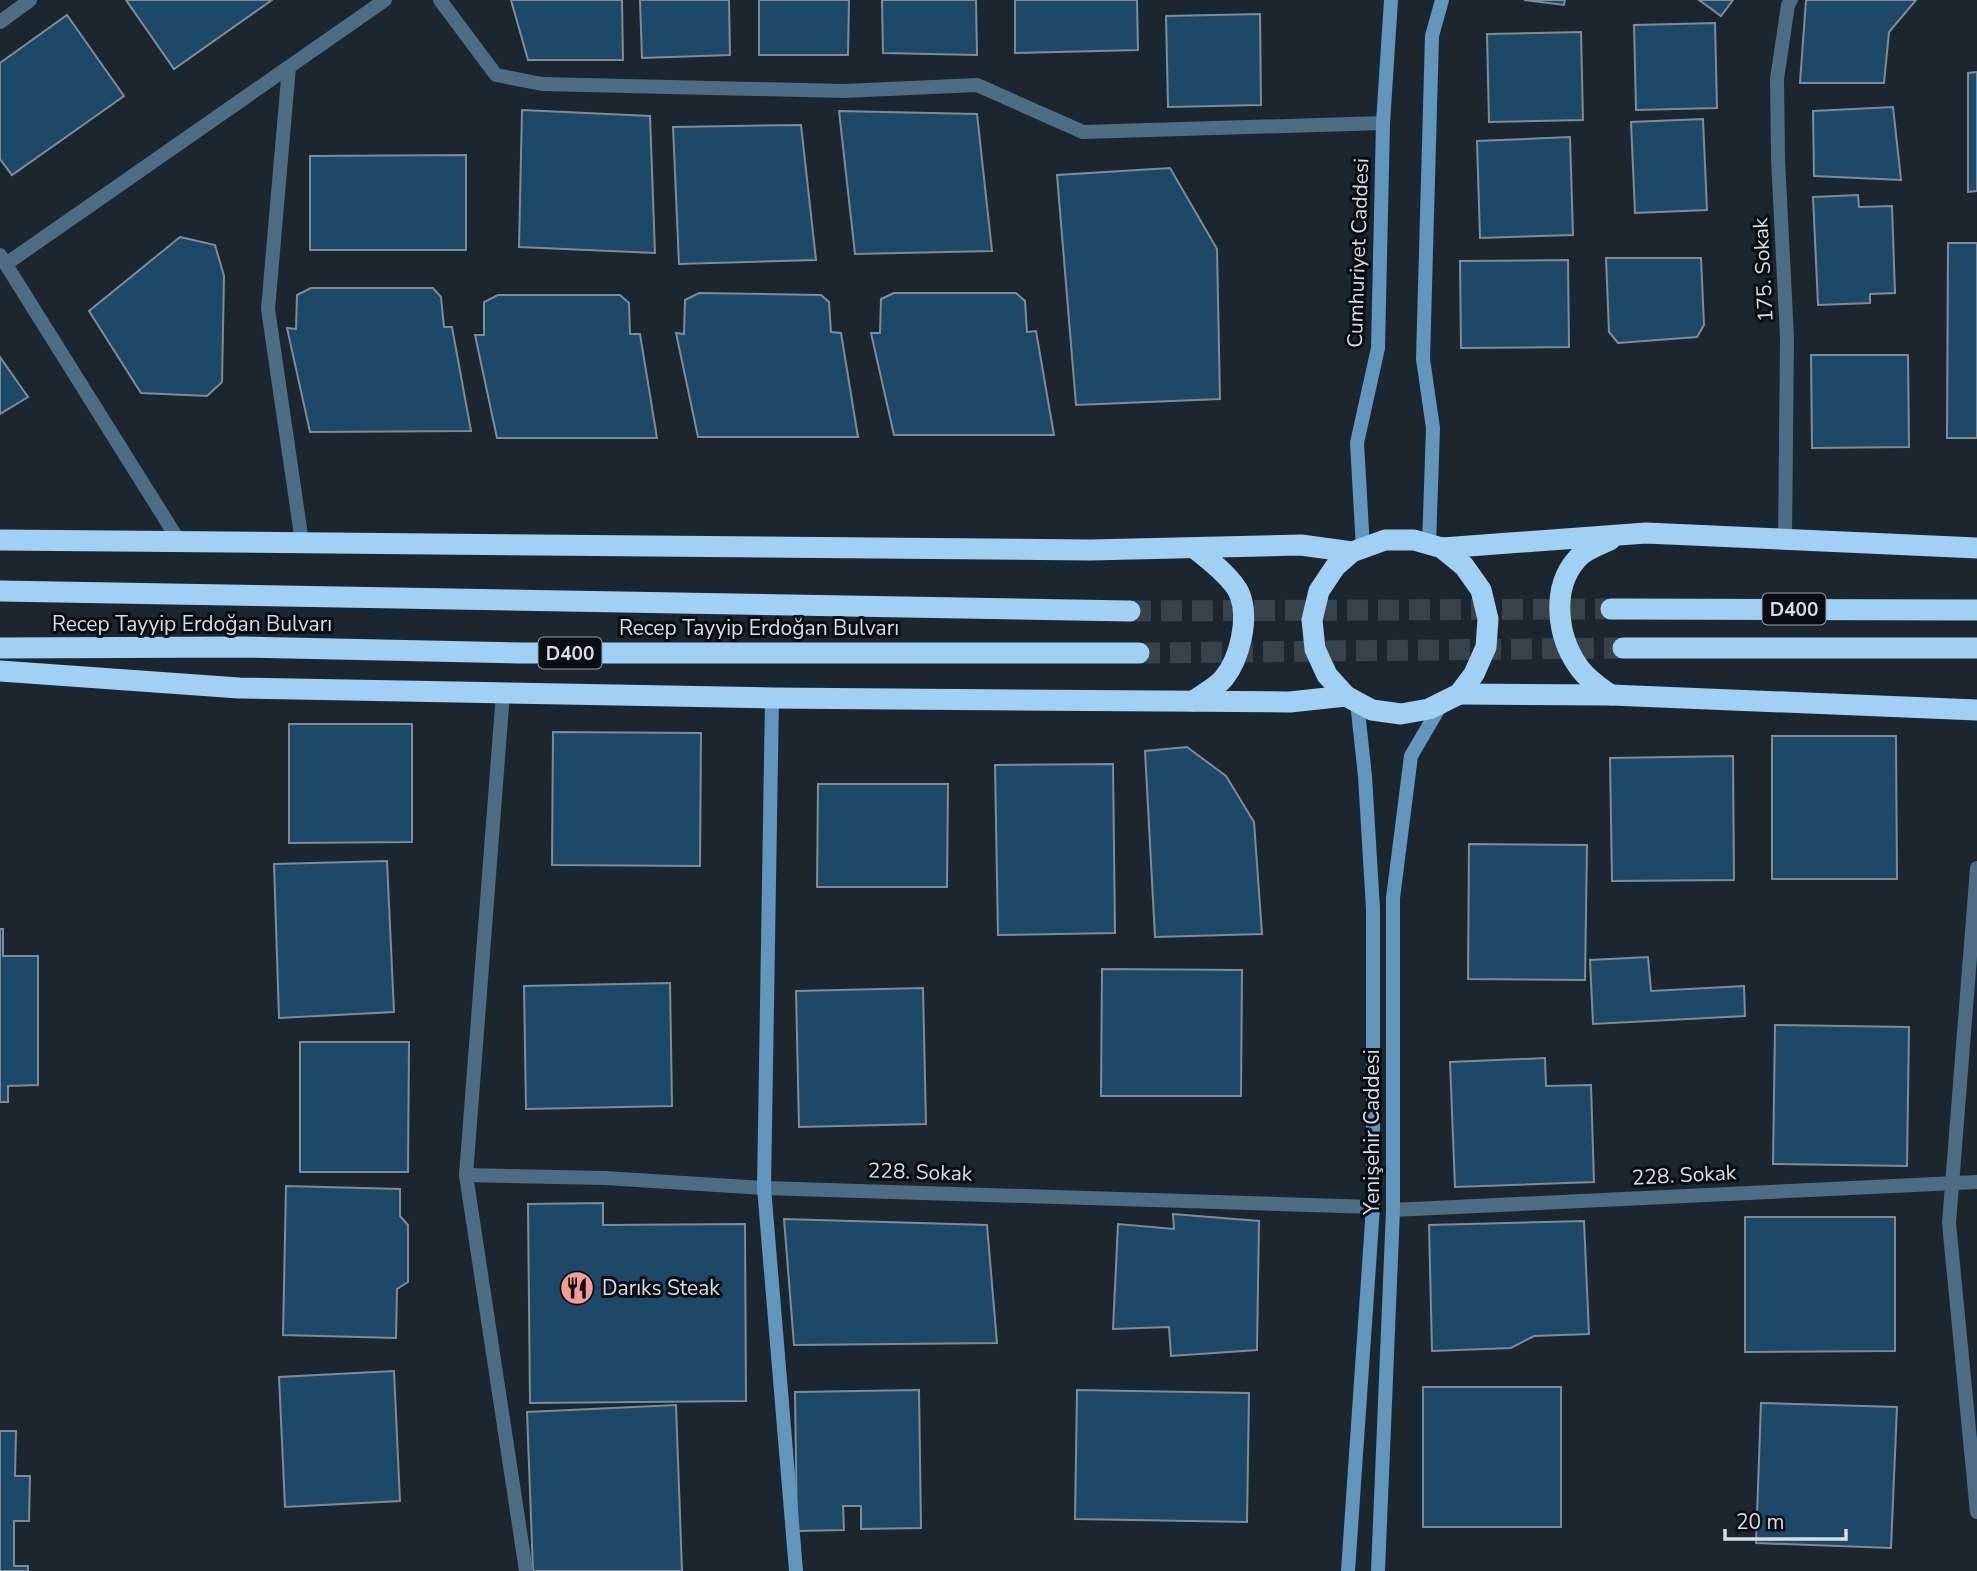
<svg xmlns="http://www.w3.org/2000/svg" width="1977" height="1571" viewBox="0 0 1977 1571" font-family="'Nunito Sans',sans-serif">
<rect width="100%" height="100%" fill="#1b262f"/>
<!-- building -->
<g fill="#1c4967" stroke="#7f8c97" stroke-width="2">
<polygon points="126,0 272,0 174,69"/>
<polygon points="511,0 622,0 623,60 528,60"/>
<polygon points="640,0 729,0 730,55 642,58"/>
<polygon points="759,0 849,0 848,55 759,55"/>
<polygon points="882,0 976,0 977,55 883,53"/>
<polygon points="1015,0 1137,0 1138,50 1015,53"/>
<polygon points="1524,0 1565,0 1564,5"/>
<polygon points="1699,0 1733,0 1721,16"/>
<polygon points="1806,0 1916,0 1889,32 1884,83 1800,83"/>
<polygon points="1260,14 1261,105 1168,107 1166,16"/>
<polygon points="67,15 124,96 12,175 0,159 0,63"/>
<polygon points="1715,23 1717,108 1636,110 1634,25"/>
<polygon points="1581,32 1583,120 1489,122 1487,34"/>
<polygon points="1977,72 1977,191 1968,192 1968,73"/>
<polygon points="1893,107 1901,180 1814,176 1813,111"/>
<polygon points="522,110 650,116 655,253 519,247"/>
<polygon points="839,111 977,114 992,251 855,254"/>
<polygon points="1703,119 1707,210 1635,213 1631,122"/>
<polygon points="801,125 816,260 679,264 673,127"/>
<polygon points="1570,137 1573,235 1480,238 1477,141"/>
<polygon points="466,155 466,250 310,250 310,156"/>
<polygon points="1170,168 1217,249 1220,399 1076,405 1057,175"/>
<polygon points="1858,195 1859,207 1892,206 1895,293 1870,294 1870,303 1818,305 1813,197"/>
<polygon points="180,237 215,245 224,276 222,382 207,396 141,393 89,311"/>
<polygon points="1948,243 1977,243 1977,438 1947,438"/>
<polygon points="1606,258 1701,258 1704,325 1697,337 1618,343 1609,332"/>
<polygon points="1568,260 1569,347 1461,348 1460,261"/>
<polygon points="311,288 433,288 441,297 444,327 452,327 471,431 310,432 287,328 296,329 297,295"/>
<polygon points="699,293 821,295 829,302 831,332 841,333 858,437 698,437 676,333 684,334 685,300"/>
<polygon points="894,293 1016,293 1025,301 1027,332 1036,331 1054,435 894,435 871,333 880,333 881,299"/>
<polygon points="498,295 620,295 629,303 630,334 640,334 657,438 497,438 475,335 484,335 484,302"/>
<polygon points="1811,355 1908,355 1909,447 1812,448"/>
<polygon points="0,357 28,397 0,414"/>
<polygon points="289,724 412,724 412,842 289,843"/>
<polygon points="553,732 701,733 700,866 552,865"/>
<polygon points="1772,736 1896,736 1897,879 1772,879"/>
<polygon points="1187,747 1226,776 1254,822 1262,934 1155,937 1145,751"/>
<polygon points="1733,756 1734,880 1612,881 1610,758"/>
<polygon points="1113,764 1115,933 998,935 995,765"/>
<polygon points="818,784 948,784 947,887 817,887"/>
<polygon points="1469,844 1587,845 1585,980 1468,979"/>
<polygon points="387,861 394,1012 279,1018 274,864"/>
<polygon points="0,929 3,929 3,956 38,956 38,1085 8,1086 8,1102 0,1102"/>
<polygon points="1648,957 1651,991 1744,986 1745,1016 1593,1024 1590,960"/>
<polygon points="1102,969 1242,970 1241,1096 1101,1096"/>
<polygon points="670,983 672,1106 526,1109 524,986"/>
<polygon points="923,988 926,1124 799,1127 796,991"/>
<polygon points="1775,1025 1909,1027 1907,1166 1773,1164"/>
<polygon points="300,1042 409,1042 408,1172 300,1172"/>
<polygon points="1545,1058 1546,1086 1591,1085 1594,1182 1455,1187 1450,1062"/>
<polygon points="286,1186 400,1189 400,1216 408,1225 408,1282 397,1289 396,1338 283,1335"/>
<polygon points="603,1203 603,1225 745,1224 746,1401 530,1403 528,1204"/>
<polygon points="1173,1214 1259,1221 1257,1350 1171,1356 1169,1327 1113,1329 1118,1224 1174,1229"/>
<polygon points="1745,1217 1895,1217 1895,1351 1745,1352"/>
<polygon points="784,1219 987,1225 997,1343 794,1345"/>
<polygon points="1584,1221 1589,1334 1534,1336 1511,1348 1432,1351 1429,1225"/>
<polygon points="394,1371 400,1501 285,1507 279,1377"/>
<rect x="1423" y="1387" width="138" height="140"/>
<polygon points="919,1390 921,1528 861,1529 861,1506 843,1506 844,1530 797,1531 795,1392"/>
<polygon points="1077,1390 1249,1393 1247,1522 1075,1519"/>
<polygon points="1761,1403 1897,1407 1891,1548 1756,1543"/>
<polygon points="676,1405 682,1571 533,1571 527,1412"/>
<polygon points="0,1431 16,1431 15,1476 30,1476 29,1521 14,1521 14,1566 28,1566 28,1571 0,1571"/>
</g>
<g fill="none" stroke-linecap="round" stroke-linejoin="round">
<!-- highway-tunnel -->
<g stroke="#37424a" stroke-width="21" stroke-dasharray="21 10" stroke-linecap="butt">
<polyline points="1130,611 1611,609"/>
<polyline points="1139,653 1623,648"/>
</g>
<!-- street -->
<g stroke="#4d6d85" stroke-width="14">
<polyline points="440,0 496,75 542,84 844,91 977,85 1083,132 1383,123"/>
<polyline points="0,22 30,0"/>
<polyline points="289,67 268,309 302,542"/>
<polyline points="0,255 179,541"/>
<polyline points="6,264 385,0"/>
<polyline points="1785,539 1787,338 1778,159 1777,79 1788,5 1791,0"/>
<polyline points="503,693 466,1175 526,1571"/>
<polyline points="1977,868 1949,1223 1977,1512"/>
<polyline points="466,1175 605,1178 764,1188 1373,1207"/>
<polyline points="1393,1210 1977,1182"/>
</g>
<!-- secondary -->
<g stroke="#6296bd" stroke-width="14">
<polyline points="1429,545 1433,428 1423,359 1432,36 1442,0"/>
<polyline points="1363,548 1357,443 1378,348 1383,123 1391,0"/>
<polyline points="772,698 764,1188 796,1571"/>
<polyline points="1348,1571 1373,1207 1373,909 1365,776 1357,702"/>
<polyline points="1378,1571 1393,1210 1393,898 1411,756 1442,703"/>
</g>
<!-- highway -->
<g stroke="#a0d0f4" stroke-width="21">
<polyline points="0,540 1090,550 1301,545 1352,552 1385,540 1414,540 1442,548 1464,566 1481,590 1488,619 1486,647 1474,674 1459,694 1429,709 1401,714 1372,710 1357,702 1346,696 1327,675 1315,649 1312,620 1319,591 1335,567 1352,552"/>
<path d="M1610,540C1599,545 1584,550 1577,559C1551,588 1557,636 1578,666C1586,678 1599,687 1611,695"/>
<polyline points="1442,548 1646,533 1977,548"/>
<polyline points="0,591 1130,611"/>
<polyline points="1611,609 1977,610"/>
<polyline points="0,648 245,647 520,653 1139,653"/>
<polyline points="1623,648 1977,648"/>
<polyline points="0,671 239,688 772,698 1290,702 1346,696"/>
<polyline points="1459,694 1611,695 1977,710"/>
<path d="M1193,701C1203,694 1217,687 1224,678C1240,658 1249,619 1240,595C1234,579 1207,558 1194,548"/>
</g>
</g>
<!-- icons -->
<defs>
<g id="restaurant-disc" transform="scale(1.75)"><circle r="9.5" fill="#f59d8f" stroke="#090e12"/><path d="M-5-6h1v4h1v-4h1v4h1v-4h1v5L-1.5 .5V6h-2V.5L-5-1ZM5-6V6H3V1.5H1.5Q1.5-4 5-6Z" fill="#111"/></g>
</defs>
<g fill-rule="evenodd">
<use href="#restaurant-disc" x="577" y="1288"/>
</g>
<g text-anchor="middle" stroke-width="6" stroke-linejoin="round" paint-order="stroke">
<!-- shield labels -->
<g fill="#090e12" stroke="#99a0a5" stroke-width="2">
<rect x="1762.5" y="593.5" width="63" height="31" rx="5"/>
<rect x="538.5" y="637.5" width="63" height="31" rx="5"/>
</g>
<g font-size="19" font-weight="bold" fill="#d7dee4">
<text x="1794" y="616">D400</text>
<text x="570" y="660">D400</text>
</g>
<!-- street labels -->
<g font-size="21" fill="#d7dee4" stroke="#090e12">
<text transform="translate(1358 253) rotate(-88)" y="7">Cumhuriyet Caddesi</text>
<text transform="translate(1763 270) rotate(-93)" y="7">175. Sokak</text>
<text x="192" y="631">Recep Tayyip Erdoğan Bulvarı</text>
<text x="759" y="635">Recep Tayyip Erdoğan Bulvarı</text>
<text transform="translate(1372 1132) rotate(-90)" y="7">Yenişehir Caddesi</text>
<text transform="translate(920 1172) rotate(2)" y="7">228. Sokak</text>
<text transform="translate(1684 1175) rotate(-3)" y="7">228. Sokak</text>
</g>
<!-- poi labels -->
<g font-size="21" fill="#d7dee4" stroke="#090e12" text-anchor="start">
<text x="602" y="1295">Darıks Steak</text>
</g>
</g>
<!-- scale -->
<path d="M1725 1529v10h121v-10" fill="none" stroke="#d7dee4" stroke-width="3.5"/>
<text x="1736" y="1529" font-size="21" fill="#d7dee4" stroke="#090e12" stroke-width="5" paint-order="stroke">20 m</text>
</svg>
